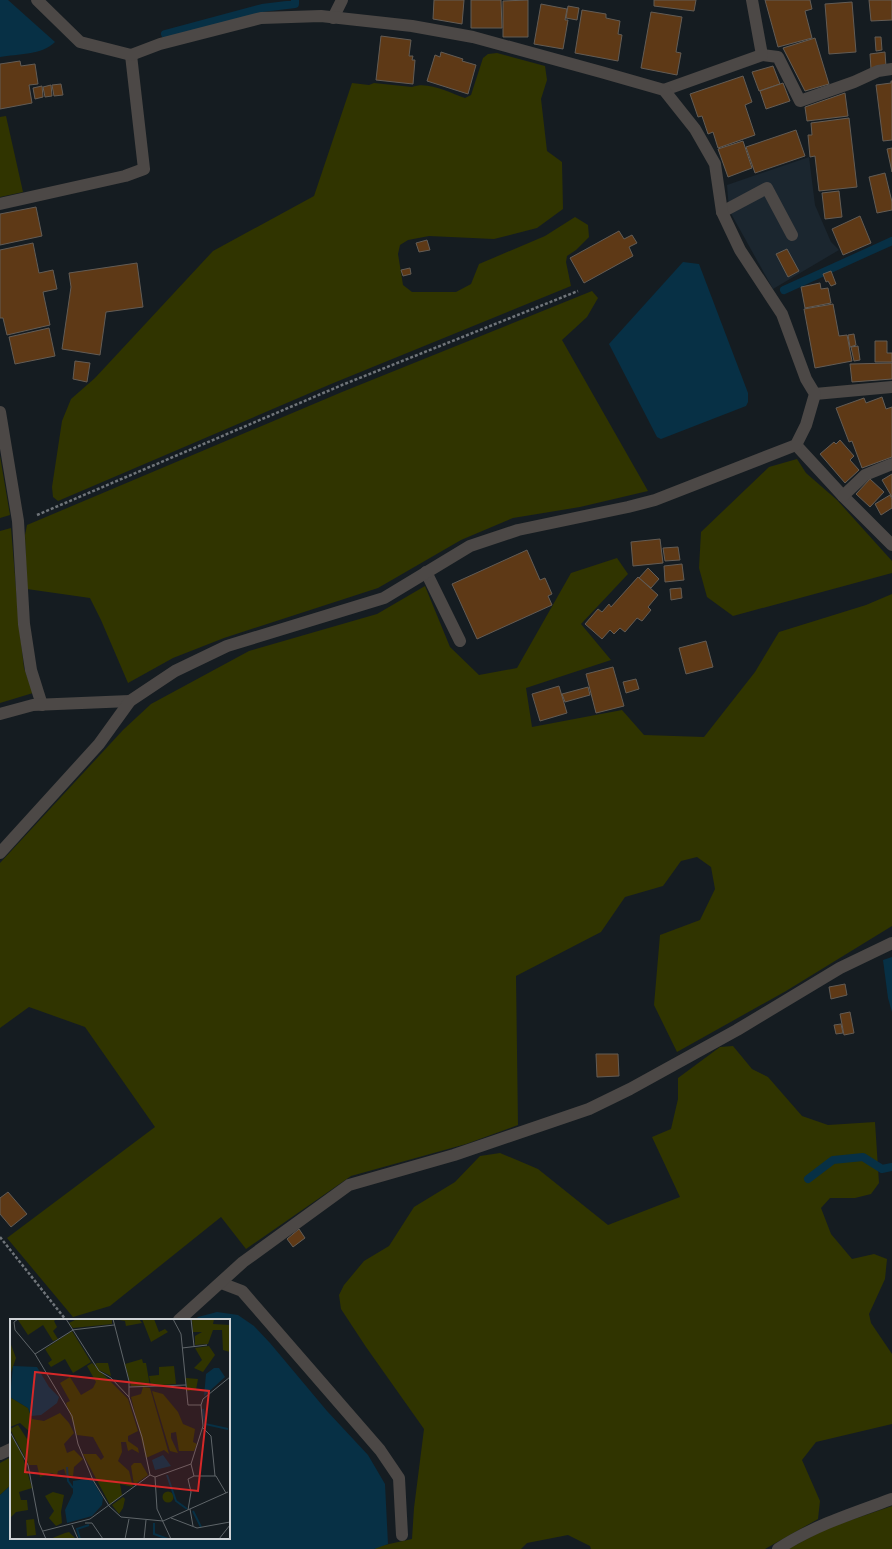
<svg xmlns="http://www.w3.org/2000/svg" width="892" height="1549" viewBox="0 0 892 1549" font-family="Helvetica,sans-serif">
<rect width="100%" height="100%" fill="#151c21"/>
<!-- built -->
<polygon fill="#1b262f" points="809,157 815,205 831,242 839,250 773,289 729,210 727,185"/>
<!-- green -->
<g fill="#303400">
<path d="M497,53L545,66L547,80L541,99L547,151L562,162L563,209L537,228L494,239L429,236L408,240L400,245L398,254L403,285L412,292H456L471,284L479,264L545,236L575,217L588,225L589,237L576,250L567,256L566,262L571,286L331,384L58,501L53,497L52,487L62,421L71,399L95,378L213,251L314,196L352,83L369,85L374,83L412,87C429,81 449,93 465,98L471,95L483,58L488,54Z"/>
<polygon points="6,116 23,192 0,197 0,117"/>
<polygon points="592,291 598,298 587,317 562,340 648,491 580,507 513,518 461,540 378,588 224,638 173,658 128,683 101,620 90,598 27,589 25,535 27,525 342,392"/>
<polygon points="0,456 10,515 0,518"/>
<polygon points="797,459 806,473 837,500 892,561 892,573 733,616 707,597 699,568 701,532 769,467"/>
<polygon points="11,528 19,625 24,668 33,693 0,703 0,531"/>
<polygon points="617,558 628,574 581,624 611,660 526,688 532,727 622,710 644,735 704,737 755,672 779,632 866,605 892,594 892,926 786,991 677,1052 654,1005 660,935 700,920 715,889 711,867 697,857 681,861 663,886 625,897 601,932 516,976 518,1125 466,1144 351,1176 246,1249 221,1217 110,1306 73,1317 7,1238 155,1127 85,1027 29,1007 0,1028 0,863 123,730 151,704 249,651 377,614 425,586 450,647 479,675 517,668 571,573"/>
<polygon points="733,1046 752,1069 768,1077 802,1116 828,1125 875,1122 879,1183 871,1194 855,1198 830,1198 821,1208 831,1234 852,1259 874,1254 887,1259 885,1279 869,1314 871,1323 892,1354 892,1424 816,1442 802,1460 820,1501 818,1519 765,1549 591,1549 590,1546 568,1535 527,1543 521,1549 374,1549 380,1546 412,1539 414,1508 424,1429 366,1347 341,1309 339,1295 344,1285 364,1261 389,1246 414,1207 455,1182 480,1156 500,1153 538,1169 608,1225 680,1197 652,1137 671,1129 678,1099 678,1078 720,1047"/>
<polygon points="11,1457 11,1485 0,1495 0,1463"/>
<polygon points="892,1506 892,1549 788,1549 828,1528"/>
</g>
<!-- water -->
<g fill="#073045">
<path d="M0,0H8L55,42C42,55 18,54 0,57Z"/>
<polygon points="683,262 699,264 748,393 748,402 746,406 661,439 657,437 609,344"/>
<polygon points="892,957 892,1012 888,998 883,960"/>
<polygon points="217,1312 238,1315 254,1326 270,1343 327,1411 368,1455 385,1484 388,1544 374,1549 0,1549 0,1495 11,1485 11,1538 229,1538 229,1320 195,1320 198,1317"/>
</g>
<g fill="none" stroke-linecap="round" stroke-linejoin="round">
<!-- stream -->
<g stroke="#073045" stroke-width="8">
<polyline points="165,34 262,8 295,4 295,0"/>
<polyline points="784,290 892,241"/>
<polyline points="808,1179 833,1160 863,1157 882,1169 892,1167"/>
</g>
</g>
<!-- building -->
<g fill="#5e3916" stroke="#635c55">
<polygon points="434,0 464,0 462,24 433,19"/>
<polygon points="471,0 501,0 502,28 471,28"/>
<polygon points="528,0 528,37 503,37 503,1"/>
<polygon points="654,0 696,0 694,11 654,6"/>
<polygon points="765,0 810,0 812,9 805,11 812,38 778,47"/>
<polygon points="869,0 892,0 892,20 871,21"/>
<polygon points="852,2 856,52 829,54 825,4"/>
<polygon points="541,4 567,9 565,20 568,20 563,49 534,44"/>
<polygon points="568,6 579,8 577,20 566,18"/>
<polygon points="582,10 606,14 606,18 620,21 618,34 622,35 618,61 575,53"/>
<polygon points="651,12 682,17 676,52 681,53 677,75 641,68"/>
<polygon points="381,36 411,40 409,56 413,56 412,60 415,60 413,84 376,80"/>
<polygon points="875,37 881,37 882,50 876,51"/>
<polygon points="815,38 829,84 805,91 783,48"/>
<polygon points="441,52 463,59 462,61 476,65 468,94 427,81 435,55 440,57"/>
<polygon points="885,52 886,67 871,69 870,54"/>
<polygon points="20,61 21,66 35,64 38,84 29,85 32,103 0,109 0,64"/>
<polygon points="773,66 780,84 759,91 752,72"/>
<polygon points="743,76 752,102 745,105 755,135 718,148 713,132 708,134 702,116 698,117 690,94"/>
<polygon points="891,81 892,81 892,140 883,141 876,85 891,83"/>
<polygon points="783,83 790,101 766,109 760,91"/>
<polygon points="61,84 63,95 54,96 52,85"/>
<polygon points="51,85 52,96 45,97 43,87"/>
<polygon points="42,86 43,97 35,99 33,88"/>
<polygon points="845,93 848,116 807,121 805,107"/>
<polygon points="849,118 857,187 819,191 815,156 810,157 808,135 812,135 811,123"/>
<polygon points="796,130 805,156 755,173 746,147"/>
<polygon points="743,141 752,168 728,177 718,149"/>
<polygon points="892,148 892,172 887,149"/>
<polygon points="885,173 892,202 892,210 877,213 869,177"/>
<polygon points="839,191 842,217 825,219 822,193"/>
<polygon points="36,207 42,236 0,245 0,214"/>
<polygon points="860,216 871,243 843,255 832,229"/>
<polygon points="619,231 624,239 632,235 637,243 629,247 633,256 584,283 570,258"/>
<polygon points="427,240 430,250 419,252 416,243"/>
<polygon points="33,243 39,273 53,270 57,289 43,292 50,325 7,335 3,318 0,318 0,250"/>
<polygon points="787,249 799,271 788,277 776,254"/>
<polygon points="137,263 143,307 106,312 100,355 62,349 71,287 69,273"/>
<polygon points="410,268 411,274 403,276 401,270"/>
<polygon points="831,271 836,284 831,286 828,281 826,282 823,274"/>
<polygon points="820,283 821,289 828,288 831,303 805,308 801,287"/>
<polygon points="833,304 839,336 847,335 852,361 815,368 804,309"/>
<polygon points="49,328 55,356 15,364 9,337"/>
<polygon points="854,334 856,345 850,347 848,335"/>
<polygon points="875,341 887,341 887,353 892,353 892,362 875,362"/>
<polygon points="858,346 860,360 854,361 851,347"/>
<polygon points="75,361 90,363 87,382 73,379"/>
<polygon points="892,363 892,379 852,382 850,364"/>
<polygon points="882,397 886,409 892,407 892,457 862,468 852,441 849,442 836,408 864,398 866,403"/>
<polygon points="840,440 854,456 850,460 859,470 845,483 820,454 834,442 836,444"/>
<polygon points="892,474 892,497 882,480"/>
<polygon points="870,479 884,492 870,507 856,494"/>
<polygon points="890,495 892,499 892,508 881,515 875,504"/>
<polygon points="660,539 663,563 633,566 631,542"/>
<polygon points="678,547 680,560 665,561 663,548"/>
<polygon points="527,550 540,580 545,578 552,594 548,596 552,605 477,639 452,584"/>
<polygon points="682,564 684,580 665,582 664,566"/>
<polygon points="648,568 659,579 651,588 639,578"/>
<polygon points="638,577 658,595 648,607 651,610 642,621 637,618 625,632 620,628 614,634 610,630 602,639 585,624 598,609 602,612 609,604 611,607"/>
<polygon points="681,588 682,598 671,600 670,589"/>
<polygon points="706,641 713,667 686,674 679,648"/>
<polygon points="613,667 624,706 596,713 586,674"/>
<polygon points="636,679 639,689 626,693 623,682"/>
<polygon points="559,686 567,713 540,721 532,694"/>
<polygon points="588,687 590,695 565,702 562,694"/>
<polygon points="845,984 847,995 831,999 829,987"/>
<polygon points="850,1012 854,1033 844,1035 840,1014"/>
<polygon points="841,1024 843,1033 836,1034 834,1025"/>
<polygon points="596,1054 618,1054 619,1076 597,1077"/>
<polygon points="8,1192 27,1214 11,1227 0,1214 0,1198"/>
<polygon points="299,1229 305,1238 293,1247 287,1239"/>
</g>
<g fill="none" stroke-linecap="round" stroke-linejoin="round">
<!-- path -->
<g stroke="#6f7479" stroke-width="2.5" stroke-dasharray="3 2" stroke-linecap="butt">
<polyline points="37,515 342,385 578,291"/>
<polyline points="0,1237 66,1320"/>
</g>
<!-- minor -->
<g stroke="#4c4846" stroke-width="12">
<polyline points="333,18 342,0"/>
<polyline points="762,55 778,57 800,101 854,82 878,71 892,69"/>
<polyline points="664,90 762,55 752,0"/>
<polyline points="0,204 125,176 144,169 131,55"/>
<polyline points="722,212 767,188 792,235"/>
<polyline points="815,394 892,387"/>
<polyline points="0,412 18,521 24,624 31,670 42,705"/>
<polyline points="796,445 843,496 892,545"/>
<polyline points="843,496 865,475 892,464"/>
<polyline points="426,572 460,641"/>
<polyline points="0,714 33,705 130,701"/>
<polyline points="0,853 99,744 130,701 175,671 227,646 384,598 470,546 518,530 628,507 655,500 796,445 806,425 815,394 806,379 782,314 740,250 722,212 715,164 695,129 664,90 601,72 473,37 412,26 321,16 261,18 160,44 131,55 80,42 37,0"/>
<polyline points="221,1283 242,1291 380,1450 399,1478 402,1535"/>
<polyline points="179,1320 243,1262 349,1185 454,1155 589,1109 630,1089 737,1030 840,968 892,943"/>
<polyline points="0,1454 11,1449"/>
<path d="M778,1549C813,1526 853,1513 892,1499"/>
</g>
</g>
<!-- overview -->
<g transform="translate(10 1319)">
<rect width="220" height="220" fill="#151c21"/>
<path d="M46,0L44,2L47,8L43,12L48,20L43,22L33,6L18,16L8,1ZM67,0H102V5L63,9L59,4ZM104,0H129L132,4L116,7L115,2ZM132,0H144L149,13L155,10L158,13L141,23ZM182,0H204L203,5L220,6V33L213,31L212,11H203L198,25L185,26V17L192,13H183ZM62,12L81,43L63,54L55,40L41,48L38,44L42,41L35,30ZM0,23L6,39L0,56ZM199,27L205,36L193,53L184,49L192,41L185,29ZM132,40L133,44H136L140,67H121L115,45ZM82,44L118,80L128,112L118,117V122L128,129L129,134L122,130L118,132L116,123H111L112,133L108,142L119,152L123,168L110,165L112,176L100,186L73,135H86L91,141L94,138L83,118L67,116L56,84L60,82L50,64L60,58L71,76L83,69L86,63L77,47ZM87,44H98L101,57L89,51L85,45ZM164,47L166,65L141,67L139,57L149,56V48ZM176,59L188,60L186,71L177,72ZM133,68L140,69L159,135L154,131L136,139L121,78L131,75ZM142,72L153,75L168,93L173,105L185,110L183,123L187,125L184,132H169L166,113L161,114V119L168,134L160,132ZM0,78L18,89L22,100L34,102L50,94L59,104L64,114L54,125L57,134L64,131L73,140L64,148L63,157L56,156L54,150L48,152L47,156L41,154L30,158L27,146H19L0,110L8,106L17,120L20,113L10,104L0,108ZM0,114L12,135L2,137L12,135L22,169L9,173L11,181H17L18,191L6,193L1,198ZM124,144H131L138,156L124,166L121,147ZM152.5 178a5.5 5.5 0 1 1 11 0a5.5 5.5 0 1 1-11 0ZM43,173L54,176L51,193L52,204L46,207L39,199L44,192L35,177ZM113,178L115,180L113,189L109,195L102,186ZM24,200L26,216L17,217L16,201ZM59,213L66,220H40L55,214Z" fill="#303400"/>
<path d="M3,47L27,48L39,68L49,78L47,84L31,96L21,97L18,89L0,78ZM204,49H209L215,58L194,77L196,55ZM153,136L161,147L145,151L142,141ZM81,159L93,179L92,186L82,197L57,204L55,191L63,174V162Z" fill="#073045"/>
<path fill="none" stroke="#073045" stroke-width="2" d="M193,90L195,105L218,110M57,148L58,162L63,169M157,156L166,182L177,190M183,192L191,208M144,204V215L158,220M70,220L67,210L79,206"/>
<path fill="none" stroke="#5f6569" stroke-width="1" d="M8,0L4,3L5,11L25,35L62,97L68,125L83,161L99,187L111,198L153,202L218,173M56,0L89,52L101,59L119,78L132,118L140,156L145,158L181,145L193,107L191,86L193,80L220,58M103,0L119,62V78M163,0L171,15L178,86H191M181,0L184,27M62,11L104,6M172,29L197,26M25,35L63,11M119,68L176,66M193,109L201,117L205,157M0,113L18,146L29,204L36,220M220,122V203M181,145L184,157H206L216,174M145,158L147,190L161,220M180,190L183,207M178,191L181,173L178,160L184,157M161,199L187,209L220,203M75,204H82L93,220M62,206L68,220M33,212L80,200L140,156M115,220L119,200M134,220L136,201M209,220L220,206"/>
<path fill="#d62828" fill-opacity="0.15" stroke="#d62828" stroke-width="2" d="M25,53L199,72L188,172L15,153Z"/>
<rect width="220" height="220" fill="none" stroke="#ced2d6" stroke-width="2"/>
</g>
</svg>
